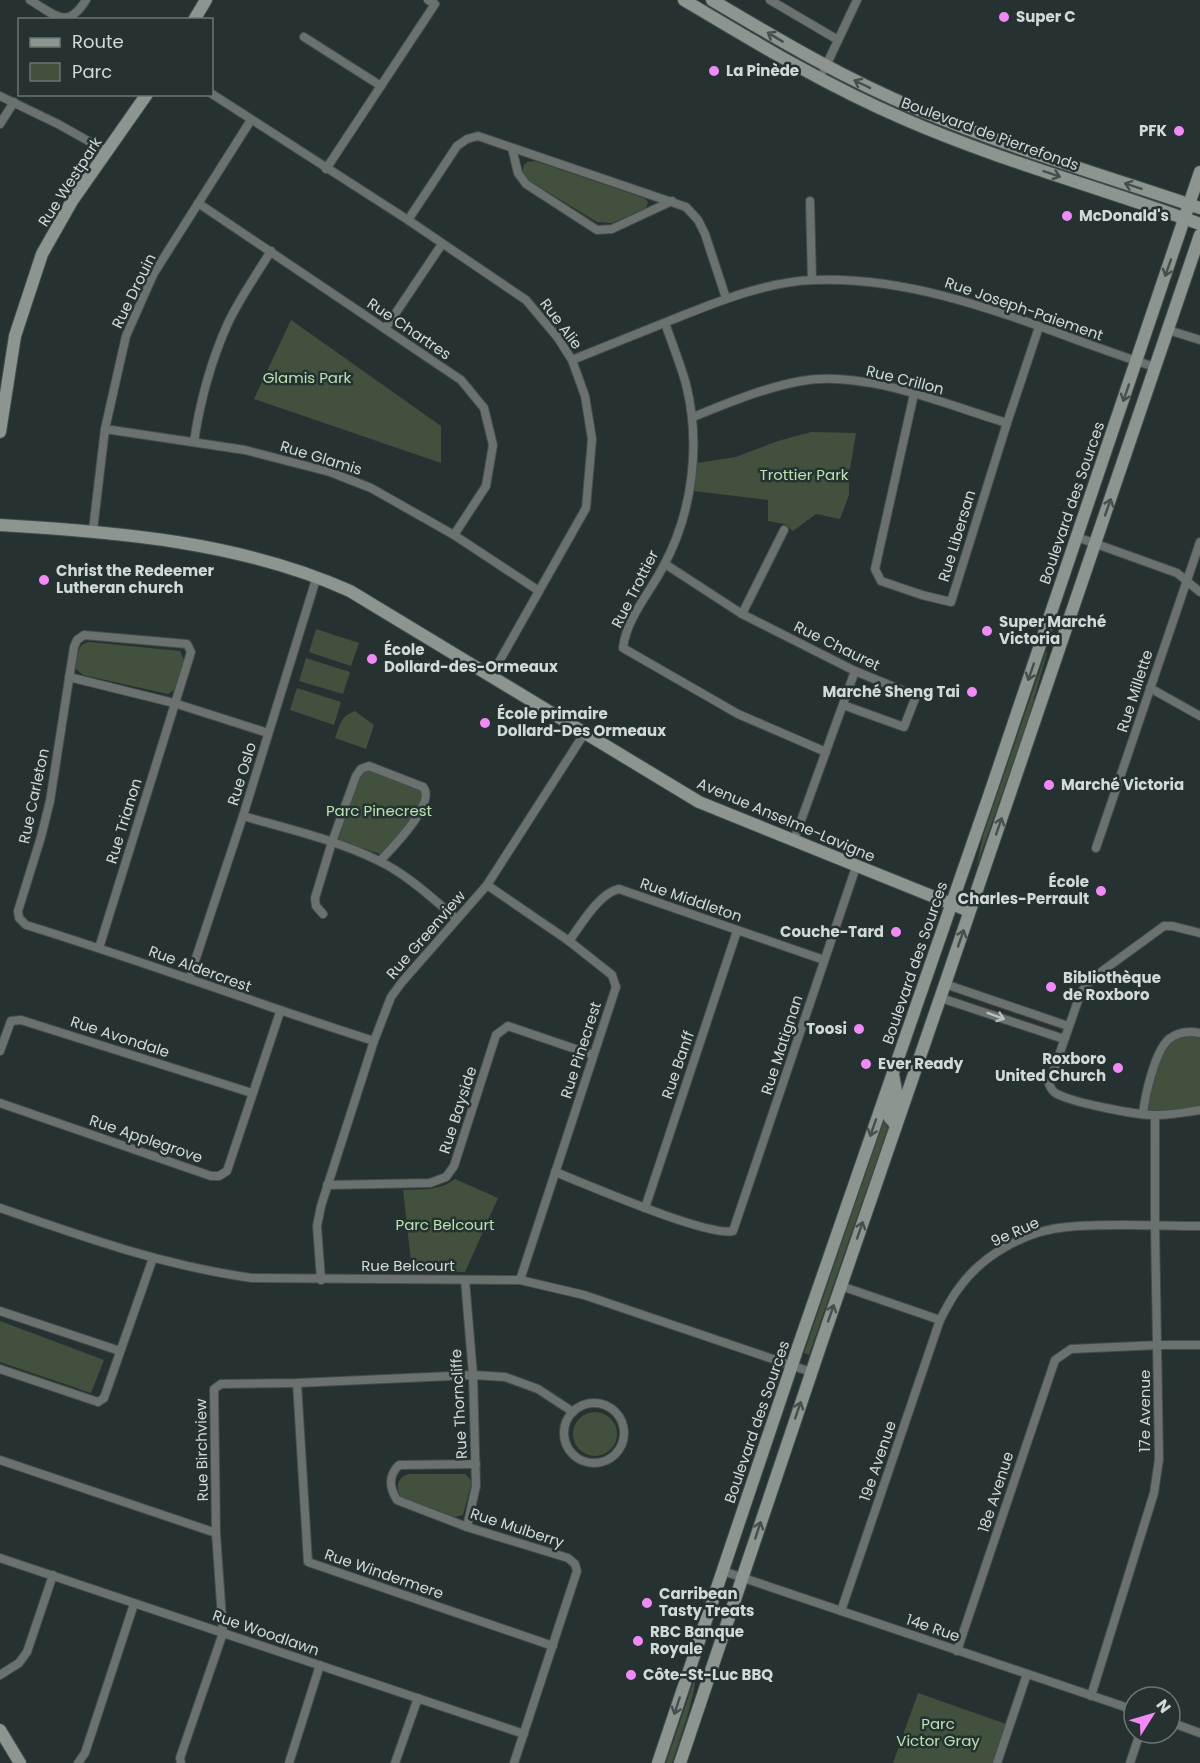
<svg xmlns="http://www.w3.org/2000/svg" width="1200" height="1763" viewBox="0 0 1200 1763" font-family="Poppins,sans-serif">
<rect width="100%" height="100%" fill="#263231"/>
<!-- green -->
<g fill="#41513d">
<polygon points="535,161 644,198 648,202 647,206 644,209 612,223 597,222 530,181 522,172 524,165 527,162"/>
<polygon points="291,320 441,426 441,463 254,399"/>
<polygon points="811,432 856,433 849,475 849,495 840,519 816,514 793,531 784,524 768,521 768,500 694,491 697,463 736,457 778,441"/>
<polygon points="316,629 359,643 351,666 309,652"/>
<path d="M89,642L180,651L184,660L174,690L168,694L83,675L75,668C77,657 77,644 89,642Z"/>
<polygon points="1046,652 1047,653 1028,720 976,868 983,836"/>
<polygon points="306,658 350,672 343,694 299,681"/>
<polygon points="297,688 341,702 334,725 290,710"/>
<path d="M355,711L374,725L366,749L335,738C340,725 341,716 355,711Z"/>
<path d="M369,770L421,791C424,810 394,839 383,855L338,840L358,779L363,772Z"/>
<path d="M1200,1031V1109L1143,1114C1150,1088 1156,1040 1186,1032C1190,1030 1196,1031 1200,1031Z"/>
<polygon points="884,1120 888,1128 809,1355 804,1353"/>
<path d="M455,1179L498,1198L465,1272L412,1270L403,1190C421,1189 440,1191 455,1179Z"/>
<polygon points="0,1321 104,1360 91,1393 0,1362"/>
<circle cx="595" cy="1434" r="22"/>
<path d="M409,1474H465L472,1481L463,1515L455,1517L402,1498C395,1488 397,1477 409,1474Z"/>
<path d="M695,1677C697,1691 678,1745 672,1763H666Z"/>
<polygon points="918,1693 1009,1725 996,1763 893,1763"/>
</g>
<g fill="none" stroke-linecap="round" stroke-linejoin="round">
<!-- street casing -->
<g stroke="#424d4c" stroke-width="10">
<g id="street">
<path d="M30,0C55,15 67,31 86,0"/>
<polyline points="770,0 838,40"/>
<polyline points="304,37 381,86"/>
<polyline points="824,70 857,0"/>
<polyline points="212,94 408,220 526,300 558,338 572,360 585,396 592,439 586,508 491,676"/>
<polyline points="0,96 58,124 108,152"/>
<polyline points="0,124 14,102"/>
<polyline points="512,148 518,173 526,184 597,230 612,229 672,201"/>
<polyline points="326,169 435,4 428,0"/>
<polyline points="810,201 812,280"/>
<polyline points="198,203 461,380 484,408 493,445 486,486 454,535"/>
<polyline points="408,220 457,146 467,139 478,136 686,207 698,220 705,234 726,298"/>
<path d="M665,323C672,343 680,363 686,384C701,444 693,512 663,567C650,592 626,619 623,648L738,714L826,752"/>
<polyline points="385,329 442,244"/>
<polyline points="1168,330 1200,340"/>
<path d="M572,360C604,347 637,334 669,321C714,303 764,282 813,280C933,275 1044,332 1155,367"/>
<polyline points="914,394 875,569 881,581 922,595 951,602 1007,423 1039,327"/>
<path d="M693,417C728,403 763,388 801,381C864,369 947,405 1007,423"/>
<polyline points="105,429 245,450 330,472 371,488 454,535 539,591"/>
<path d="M194,442C200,401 211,361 228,323C240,298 256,275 271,251"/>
<polyline points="93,530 105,429 126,336 154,273 251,120"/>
<polyline points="1077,537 1177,573 1200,592"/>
<polyline points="665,564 742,614 855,671 916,696 904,727 843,705"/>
<polyline points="742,614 784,530"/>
<polyline points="69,677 174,703 268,733"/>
<polyline points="1150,688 1200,716"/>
<path d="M243,816C288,829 337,840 379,861C408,875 433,899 457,919"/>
<polyline points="794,840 855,671"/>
<polyline points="1096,848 1200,542"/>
<polyline points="487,885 569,941 612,975 616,987 520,1280"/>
<path d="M323,914L316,906L315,898L332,842L356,776L361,769L369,766L423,787C437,803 392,848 380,861"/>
<path d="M1200,933L1172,926H1164L1094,977L1081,992L1049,1084C1051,1089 1053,1092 1057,1094C1075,1103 1139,1116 1158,1115C1172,1115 1186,1112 1200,1110"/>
<path d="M569,941C581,925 599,893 619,889L824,960"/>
<path d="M99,948L191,652L187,644L84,635L77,640L74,647L50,801L41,837L18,911L19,918L26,925C143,961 257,1004 374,1041"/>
<polyline points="189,979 243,816 317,576"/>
<polyline points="945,984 1068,1026"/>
<polyline points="941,998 1064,1039"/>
<polyline points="0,1051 11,1021 21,1020 252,1093"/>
<polyline points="0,1103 211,1176 219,1176 227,1171 280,1012"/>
<path d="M1143,1114C1145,1095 1155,1051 1169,1039C1178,1032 1189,1031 1200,1033"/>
<path d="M555,1172C586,1184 707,1237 733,1231L856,867"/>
<polyline points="327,1185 430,1183 446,1177 454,1166 496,1035 508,1026 593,1055"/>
<path d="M0,1208C83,1237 165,1266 252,1278L520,1280L584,1295L811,1372"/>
<polyline points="645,1208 737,931"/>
<polyline points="321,1280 317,1226 321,1206 374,1041 391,997 402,982 487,885 584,734"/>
<polyline points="465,1280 473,1375 476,1486 467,1527"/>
<polyline points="841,1286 940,1320"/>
<polyline points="0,1311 120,1351"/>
<polyline points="0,1369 98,1402 104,1398 153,1258"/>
<polyline points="297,1383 308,1562 553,1646"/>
<circle cx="594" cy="1433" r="30"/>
<polyline points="0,1460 216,1533"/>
<path d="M476,1464L399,1465C388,1476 389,1487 397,1500L467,1527L568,1558L575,1564L577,1571L514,1763"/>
<polyline points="0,1558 524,1734"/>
<polyline points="723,1571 1134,1710"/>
<path d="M841,1611L940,1320C946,1309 951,1298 959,1288C982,1255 1027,1230 1067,1227C1109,1223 1158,1226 1200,1226"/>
<polyline points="957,1651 1055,1360 1071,1349 1159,1345 1200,1345"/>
<polyline points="0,1675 19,1663 27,1652 53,1575"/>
<polyline points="1091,1696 1154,1493 1159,1459 1155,1226 1155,1115"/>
<polyline points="1170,1722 1200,1733"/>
<polyline points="78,1763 85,1753 134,1604"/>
<polyline points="181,1763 180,1758 223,1633 216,1533 214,1389 221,1384 297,1383 473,1375 505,1377 538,1389 573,1412"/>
<polyline points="289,1763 320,1665"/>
<polyline points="395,1763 418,1698"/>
<polyline points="997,1763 1027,1674"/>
<polyline points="1130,1763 1140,1733"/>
</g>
</g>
<!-- secondary casing -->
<g stroke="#424d4c" stroke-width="14">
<g id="secondary">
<path d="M684,0C756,43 827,86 904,119C1000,161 1102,188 1200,224"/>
<path d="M712,0C779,40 845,79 917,109C1009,148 1106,176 1200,208"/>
<polyline points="194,20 206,0"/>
<polyline points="0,432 15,336 42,254 72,201 147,94"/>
<path d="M0,525C118,532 241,542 350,591L699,802L969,911"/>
<polyline points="893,1074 896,1091 889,1117 896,1125"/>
<polyline points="0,1730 20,1763"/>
<polyline points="658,1763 797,1350 990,793 1200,172"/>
<polyline points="680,1763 822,1341 945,984 1200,235"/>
</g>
</g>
<!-- street -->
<use href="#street" stroke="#6b716e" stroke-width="8"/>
<!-- secondary -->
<use href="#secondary" stroke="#8d9591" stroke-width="12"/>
</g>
<!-- one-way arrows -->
<defs><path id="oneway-shaft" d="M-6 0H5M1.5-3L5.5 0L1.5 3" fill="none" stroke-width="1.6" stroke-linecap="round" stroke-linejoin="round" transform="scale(1.5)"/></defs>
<g stroke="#45504e">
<use href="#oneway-shaft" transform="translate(775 37) rotate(-149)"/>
<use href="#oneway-shaft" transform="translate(862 84) rotate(-154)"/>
<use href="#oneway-shaft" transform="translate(1052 174) rotate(19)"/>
<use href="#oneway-shaft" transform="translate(1133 186) rotate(-162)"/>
<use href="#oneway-shaft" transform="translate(1168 268) rotate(109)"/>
<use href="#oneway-shaft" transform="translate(1126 393) rotate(109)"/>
<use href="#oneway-shaft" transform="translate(1108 507) rotate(-71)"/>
<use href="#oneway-shaft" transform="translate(1031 672) rotate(109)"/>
<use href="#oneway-shaft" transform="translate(999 826) rotate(-71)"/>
<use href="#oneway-shaft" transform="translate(961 938) rotate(-71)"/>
<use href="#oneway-shaft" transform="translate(873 1128) rotate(109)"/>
<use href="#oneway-shaft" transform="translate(860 1230) rotate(-71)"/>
<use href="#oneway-shaft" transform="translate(831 1313) rotate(-71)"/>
<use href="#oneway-shaft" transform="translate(798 1410) rotate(-71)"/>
<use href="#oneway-shaft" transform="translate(758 1530) rotate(-72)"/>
<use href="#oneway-shaft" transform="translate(677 1706) rotate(108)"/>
</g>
<use stroke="#b8bfbe" href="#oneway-shaft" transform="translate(996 1016) rotate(20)"/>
<!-- markers -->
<g fill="#f08bf5" stroke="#263231" stroke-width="2">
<circle cx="1004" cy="17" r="6"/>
<circle cx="714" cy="71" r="6"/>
<circle cx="1179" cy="131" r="6"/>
<circle cx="1067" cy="216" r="6"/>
<circle cx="44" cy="580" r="6"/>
<circle cx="987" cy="631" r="6"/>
<circle cx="372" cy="659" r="6"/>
<circle cx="972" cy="692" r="6"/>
<circle cx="485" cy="723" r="6"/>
<circle cx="1049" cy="785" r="6"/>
<circle cx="1101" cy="891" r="6"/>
<circle cx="896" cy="932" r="6"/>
<circle cx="1051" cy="987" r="6"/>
<circle cx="859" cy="1029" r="6"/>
<circle cx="866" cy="1064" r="6"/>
<circle cx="1118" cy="1068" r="6"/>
<circle cx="647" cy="1603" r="6"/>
<circle cx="638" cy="1641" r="6"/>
<circle cx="631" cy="1675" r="6"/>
</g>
<g text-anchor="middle" stroke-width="5" stroke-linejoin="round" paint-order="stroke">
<!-- poi labels -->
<g font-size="15" font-weight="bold" fill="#d2d9d9" stroke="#263231" text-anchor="start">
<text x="1016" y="22">Super C</text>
<text x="726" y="76">La Pinède</text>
<text x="1167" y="136" text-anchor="end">PFK</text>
<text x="1079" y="221">McDonald's</text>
<text x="56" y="576">Christ the Redeemer<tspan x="56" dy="17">Lutheran church</tspan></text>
<text x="999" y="627">Super Marché<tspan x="999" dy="17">Victoria</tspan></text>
<text x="384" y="655">École<tspan x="384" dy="17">Dollard-des-Ormeaux</tspan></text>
<text x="960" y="697" text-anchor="end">Marché Sheng Tai</text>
<text x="497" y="719">École primaire<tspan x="497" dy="17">Dollard-Des Ormeaux</tspan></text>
<text x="1061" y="790">Marché Victoria</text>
<text x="1089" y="887" text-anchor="end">École<tspan x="1089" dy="17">Charles-Perrault</tspan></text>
<text x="884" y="937" text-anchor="end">Couche-Tard</text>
<text x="1063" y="983">Bibliothèque<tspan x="1063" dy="17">de Roxboro</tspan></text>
<text x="847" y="1034" text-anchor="end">Toosi</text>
<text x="1106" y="1064" text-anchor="end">Roxboro<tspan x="1106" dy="17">United Church</tspan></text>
<text x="878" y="1069">Ever Ready</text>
<text x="659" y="1599">Carribean<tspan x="659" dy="17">Tasty Treats</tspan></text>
<text x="650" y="1637">RBC Banque<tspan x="650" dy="17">Royale</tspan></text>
<text x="643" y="1680">Côte-St-Luc BBQ</text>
</g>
<!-- street labels -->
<g font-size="15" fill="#d2d9d9" stroke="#263231">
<text transform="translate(990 134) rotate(20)" y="5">Boulevard de Pierrefonds</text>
<text transform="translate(70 182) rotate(-57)" y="5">Rue Westpark</text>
<text transform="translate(134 291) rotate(-64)" y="5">Rue Drouin</text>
<text transform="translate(1024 309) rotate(19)" y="5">Rue Joseph-Paiement</text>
<text transform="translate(561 324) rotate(53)" y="5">Rue Alie</text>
<text transform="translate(409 329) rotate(34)" y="5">Rue Chartres</text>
<text transform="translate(905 380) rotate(14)" y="5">Rue Crillon</text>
<text transform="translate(321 458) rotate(17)" y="5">Rue Glamis</text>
<text transform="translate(1072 503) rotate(-71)" y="5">Boulevard des Sources</text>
<text transform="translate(957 536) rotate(-73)" y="5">Rue Libersan</text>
<text transform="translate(635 589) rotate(-63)" y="5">Rue Trottier</text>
<text transform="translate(837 646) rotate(26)" y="5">Rue Chauret</text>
<text transform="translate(1135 691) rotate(-72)" y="5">Rue Millette</text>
<text transform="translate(242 774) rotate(-73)" y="5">Rue Oslo</text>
<text transform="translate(34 796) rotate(-78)" y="5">Rue Carleton</text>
<text transform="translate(786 820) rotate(23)" y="5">Avenue Anselme-Lavigne</text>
<text transform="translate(124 821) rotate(-73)" y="5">Rue Trianon</text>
<text transform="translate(691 900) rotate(19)" y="5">Rue Middleton</text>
<text transform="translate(426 935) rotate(-49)" y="5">Rue Greenview</text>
<text transform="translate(915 963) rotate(-71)" y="5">Boulevard des Sources</text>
<text transform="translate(200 969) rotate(20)" y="5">Rue Aldercrest</text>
<text transform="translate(120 1037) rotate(18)" y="5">Rue Avondale</text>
<text transform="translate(782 1045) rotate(-72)" y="5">Rue Matignan</text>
<text transform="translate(581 1050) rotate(-72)" y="5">Rue Pinecrest</text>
<text transform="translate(678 1065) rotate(-71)" y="5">Rue Banff</text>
<text transform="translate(458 1110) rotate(-72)" y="5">Rue Bayside</text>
<text transform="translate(146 1139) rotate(19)" y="5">Rue Applegrove</text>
<text transform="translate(1015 1232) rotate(-24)" y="5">9e Rue</text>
<text x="408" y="1271">Rue Belcourt</text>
<text transform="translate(459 1404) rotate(-93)" y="5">Rue Thorncliffe</text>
<text transform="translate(1145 1411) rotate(-90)" y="5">17e Avenue</text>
<text transform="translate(757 1422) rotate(-71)" y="5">Boulevard des Sources</text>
<text transform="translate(202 1450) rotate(-91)" y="5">Rue Birchview</text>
<text transform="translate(878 1461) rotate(-71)" y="5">19e Avenue</text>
<text transform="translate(996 1492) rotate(-72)" y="5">18e Avenue</text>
<text transform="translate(517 1528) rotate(18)" y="5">Rue Mulberry</text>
<text transform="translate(384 1574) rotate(19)" y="5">Rue Windermere</text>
<text transform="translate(933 1628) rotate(19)" y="5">14e Rue</text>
<text transform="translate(266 1633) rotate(19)" y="5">Rue Woodlawn</text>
</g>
<!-- park labels -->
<g font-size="15" fill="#b9e4af" stroke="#263231">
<text x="307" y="383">Glamis Park</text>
<text x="804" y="480">Trottier Park</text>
<text x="379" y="816">Parc Pinecrest</text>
<text x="445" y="1230">Parc Belcourt</text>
<text x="938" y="1729">Parc<tspan x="938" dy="17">Victor Gray</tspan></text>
</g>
</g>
<!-- legend -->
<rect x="18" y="18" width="195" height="78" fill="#263231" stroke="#6b7574" stroke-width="1.5"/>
<rect x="30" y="38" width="30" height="9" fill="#8d9591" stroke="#6b7574" stroke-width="1.5"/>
<text x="72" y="48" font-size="18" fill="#d2d9d9">Route</text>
<rect x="30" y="63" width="30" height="18" fill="#41513d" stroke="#6b7574" stroke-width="1.5"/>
<text x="72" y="78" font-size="18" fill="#d2d9d9">Parc</text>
<!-- north arrow -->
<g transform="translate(1152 1715) rotate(53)"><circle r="28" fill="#263231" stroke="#6b7574" stroke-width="1.5"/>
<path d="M0-4.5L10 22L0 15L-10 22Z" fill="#f08bf5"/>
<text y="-9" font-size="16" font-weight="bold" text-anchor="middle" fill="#d2d9d9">N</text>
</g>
</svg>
